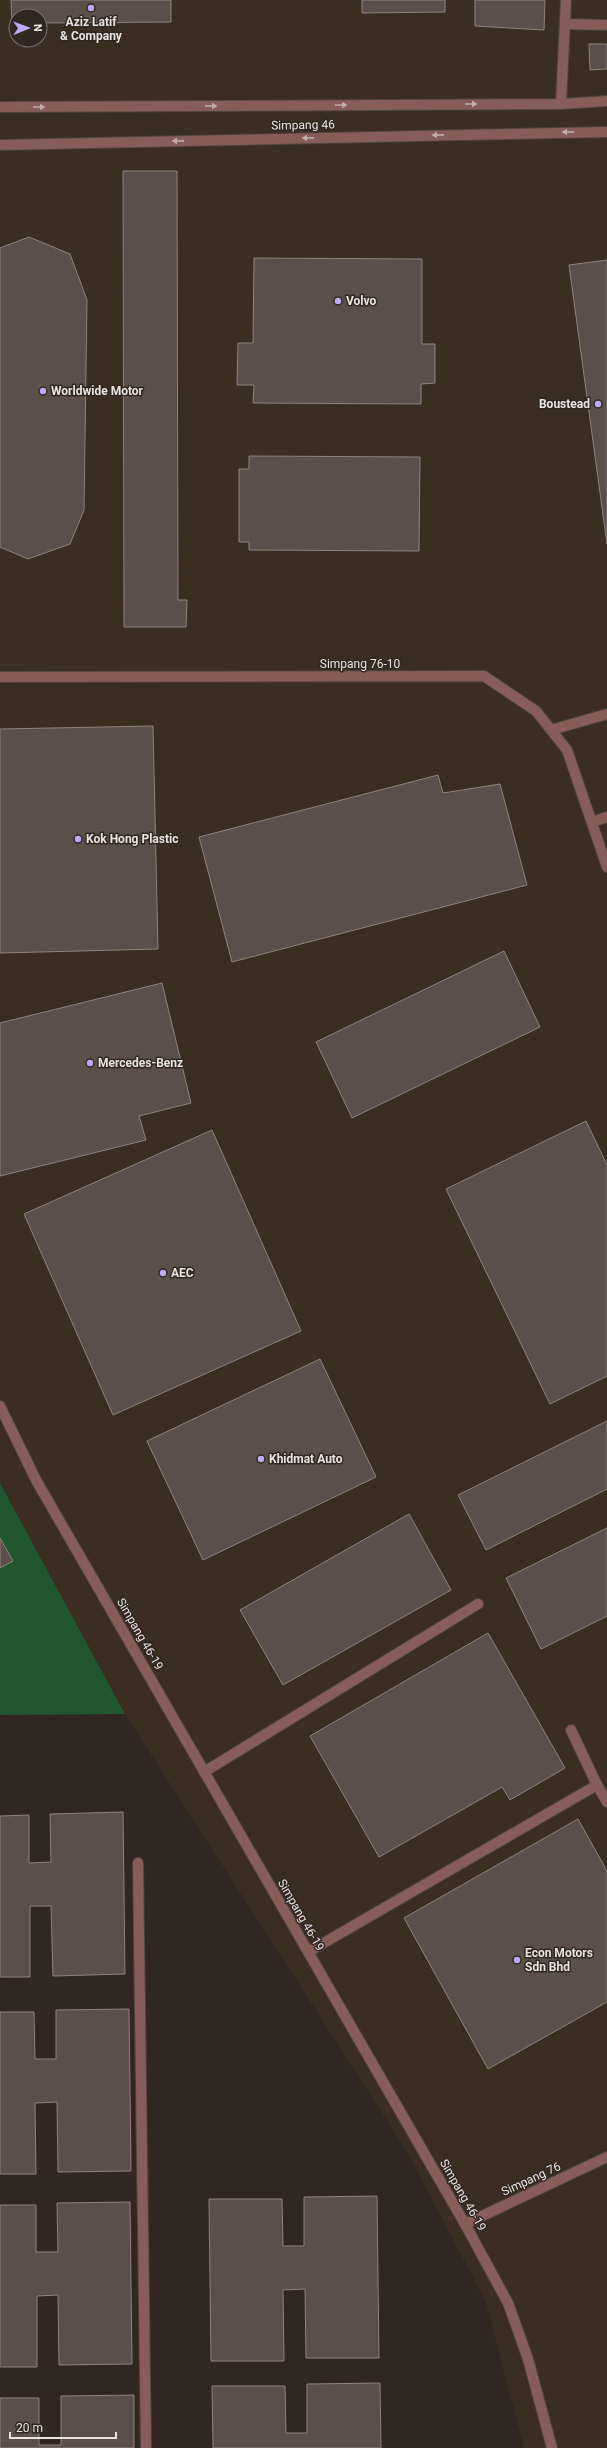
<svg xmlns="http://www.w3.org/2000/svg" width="607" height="2448" viewBox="0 0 607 2448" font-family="Roboto,sans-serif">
<rect width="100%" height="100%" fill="#322720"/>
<!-- industrial -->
<path fill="#3b2e21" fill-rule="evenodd" d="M0,0H607V2448H524L486,2302L408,2153L125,1714L0,1483ZM16,16H40V40H16Z"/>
<!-- green -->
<polygon fill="#20572f" points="0,1483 125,1714 0,1715"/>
<!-- building -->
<g fill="#5c4e49" stroke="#91827c">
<polygon points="11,0 171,0 171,22 40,23 40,16 16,16 16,23 12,23"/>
<polygon points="362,0 445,0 445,12 362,13"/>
<polygon points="475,0 545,0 544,30 475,26"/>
<polygon points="589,44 607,44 607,69 590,70"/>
<polygon points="123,171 177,171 178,600 187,600 186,627 124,627"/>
<polygon points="29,237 70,254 87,300 84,510 70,544 28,559 0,547 0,248"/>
<polygon points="254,258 422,259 422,344 435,344 435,383 421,384 421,404 253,403 254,385 237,385 238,343 253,343"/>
<polygon points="607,260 607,544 569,265"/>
<polygon points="249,456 420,457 419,551 249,550 249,542 239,542 239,469 249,469"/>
<polygon points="153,726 158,949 0,953 0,729"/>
<polygon points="438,775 443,793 500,784 527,885 232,962 199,837"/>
<polygon points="504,951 540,1027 352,1118 316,1042"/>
<polygon points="162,983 191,1103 139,1116 146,1140 0,1176 0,1023"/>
<polygon points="586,1121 607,1165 607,1376 550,1404 446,1189"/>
<polygon points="212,1130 301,1331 113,1415 24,1214"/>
<polygon points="320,1359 376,1477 203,1560 147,1441"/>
<polygon points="607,1421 607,1489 486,1550 458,1495"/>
<polygon points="409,1514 451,1590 283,1685 240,1610"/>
<polygon points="607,1528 607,1616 541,1649 506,1578"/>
<polygon points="0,1538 13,1561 0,1568"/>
<polygon points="488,1633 565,1768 510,1800 502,1787 379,1857 310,1736"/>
<polygon points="123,1812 125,1974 53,1976 51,1906 30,1906 30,1977 0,1977 0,1816 29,1815 29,1863 51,1862 50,1814"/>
<polygon points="578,1819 607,1871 607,2002 488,2069 404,1918"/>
<polygon points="129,2009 131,2171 58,2172 57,2102 35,2103 36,2174 0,2174 0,2012 34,2012 35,2059 56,2059 56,2010"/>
<polygon points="377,2196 379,2358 306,2358 305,2289 283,2290 284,2361 211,2361 209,2199 282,2199 283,2246 304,2246 304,2197"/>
<polygon points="130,2202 132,2364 59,2365 58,2295 37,2296 37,2367 0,2367 0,2205 36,2205 36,2252 58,2252 57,2203"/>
<polygon points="380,2383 381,2448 213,2448 212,2386 285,2386 286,2433 307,2433 307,2384"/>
<polygon points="134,2395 134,2448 0,2448 0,2398 39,2398 39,2445 61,2445 61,2396"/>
</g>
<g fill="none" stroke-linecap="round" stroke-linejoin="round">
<!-- service casing -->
<g stroke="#4f453f" stroke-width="12">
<g id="service">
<polyline points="565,24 607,25"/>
<polyline points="561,104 566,0"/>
<polyline points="551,730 607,714"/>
<polyline points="592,822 607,817"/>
<polyline points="571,1730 597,1785"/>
<polyline points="204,1772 478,1604"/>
<polyline points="308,1952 597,1785 607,1802"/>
</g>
</g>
<!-- minor casing -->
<g stroke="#4f453f" stroke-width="12">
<g id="minor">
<polyline points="0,107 561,104 607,101"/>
<polyline points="0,145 607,132"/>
<polyline points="0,677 484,676 536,711 567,750 607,867"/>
<polyline points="138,1863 146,2448"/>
<polyline points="465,2224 607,2157"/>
</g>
</g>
<!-- tertiary casing -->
<g stroke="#4f453f" stroke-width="12">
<polyline id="tertiary" points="0,1406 36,1480 465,2224 508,2303 528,2359 552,2448"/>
</g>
<!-- service -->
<use href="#service" stroke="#885d58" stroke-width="10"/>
<!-- minor -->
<use href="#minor" stroke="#885d58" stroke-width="10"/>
<!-- tertiary -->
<use href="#tertiary" stroke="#885d58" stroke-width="10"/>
</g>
<!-- one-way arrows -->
<defs><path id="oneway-solid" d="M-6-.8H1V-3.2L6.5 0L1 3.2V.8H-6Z"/></defs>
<g fill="#c3ada9">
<use href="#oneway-solid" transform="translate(471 104)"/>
<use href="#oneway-solid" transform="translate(341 105)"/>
<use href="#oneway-solid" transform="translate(211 106)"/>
<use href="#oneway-solid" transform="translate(39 107)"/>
<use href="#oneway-solid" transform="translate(568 132) rotate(179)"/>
<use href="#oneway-solid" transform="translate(438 135) rotate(179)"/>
<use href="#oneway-solid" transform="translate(308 138) rotate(179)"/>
<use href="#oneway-solid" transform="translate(178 141) rotate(179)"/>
</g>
<!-- markers -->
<g fill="#bcaaf6" stroke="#322720" stroke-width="1.5">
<circle cx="91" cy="8" r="4"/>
<circle cx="338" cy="301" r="4"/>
<circle cx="43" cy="391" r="4"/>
<circle cx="598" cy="404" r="4"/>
<circle cx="78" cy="839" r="4"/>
<circle cx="90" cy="1063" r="4"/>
<circle cx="163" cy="1273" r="4"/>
<circle cx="261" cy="1459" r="4"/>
<circle cx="517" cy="1960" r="4"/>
</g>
<g text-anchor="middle" stroke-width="3" stroke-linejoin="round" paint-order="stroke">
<!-- poi labels -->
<g font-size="12" font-weight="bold" fill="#eae3df" stroke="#322720" text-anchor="start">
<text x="91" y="26" text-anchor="middle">Aziz Latif<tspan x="91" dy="14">&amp; Company</tspan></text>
<text x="346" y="305">Volvo</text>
<text x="51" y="395">Worldwide Motor</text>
<text x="590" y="408" text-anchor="end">Boustead</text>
<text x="86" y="843">Kok Hong Plastic</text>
<text x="98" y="1067">Mercedes-Benz</text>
<text x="171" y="1277">AEC</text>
<text x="269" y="1463">Khidmat Auto</text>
<text x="525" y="1957">Econ Motors<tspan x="525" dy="14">Sdn Bhd</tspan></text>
</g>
<!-- street labels -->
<g font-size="12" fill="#eae3df" stroke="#322720">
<text transform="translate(303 125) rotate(-1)" y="4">Simpang 46</text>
<text x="360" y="668">Simpang 76-10</text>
<text transform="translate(140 1634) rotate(60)" y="4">Simpang 46-19</text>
<text transform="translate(301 1915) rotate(60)" y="4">Simpang 46-19</text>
<text transform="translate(531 2179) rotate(-25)" y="4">Simpang 76</text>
<text transform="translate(463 2195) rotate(60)" y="4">Simpang 46-19</text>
</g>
</g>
<!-- north arrow -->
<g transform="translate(28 28) rotate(89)"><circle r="19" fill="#322720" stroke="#7c726c"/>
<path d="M0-3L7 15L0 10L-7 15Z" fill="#bcaaf6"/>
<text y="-6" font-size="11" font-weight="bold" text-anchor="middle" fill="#eae3df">N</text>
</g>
<!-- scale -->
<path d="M10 2432v6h106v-6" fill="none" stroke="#eae3df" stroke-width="2"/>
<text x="16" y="2432" font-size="12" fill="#eae3df" stroke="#322720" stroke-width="3" paint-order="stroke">20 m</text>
</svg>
